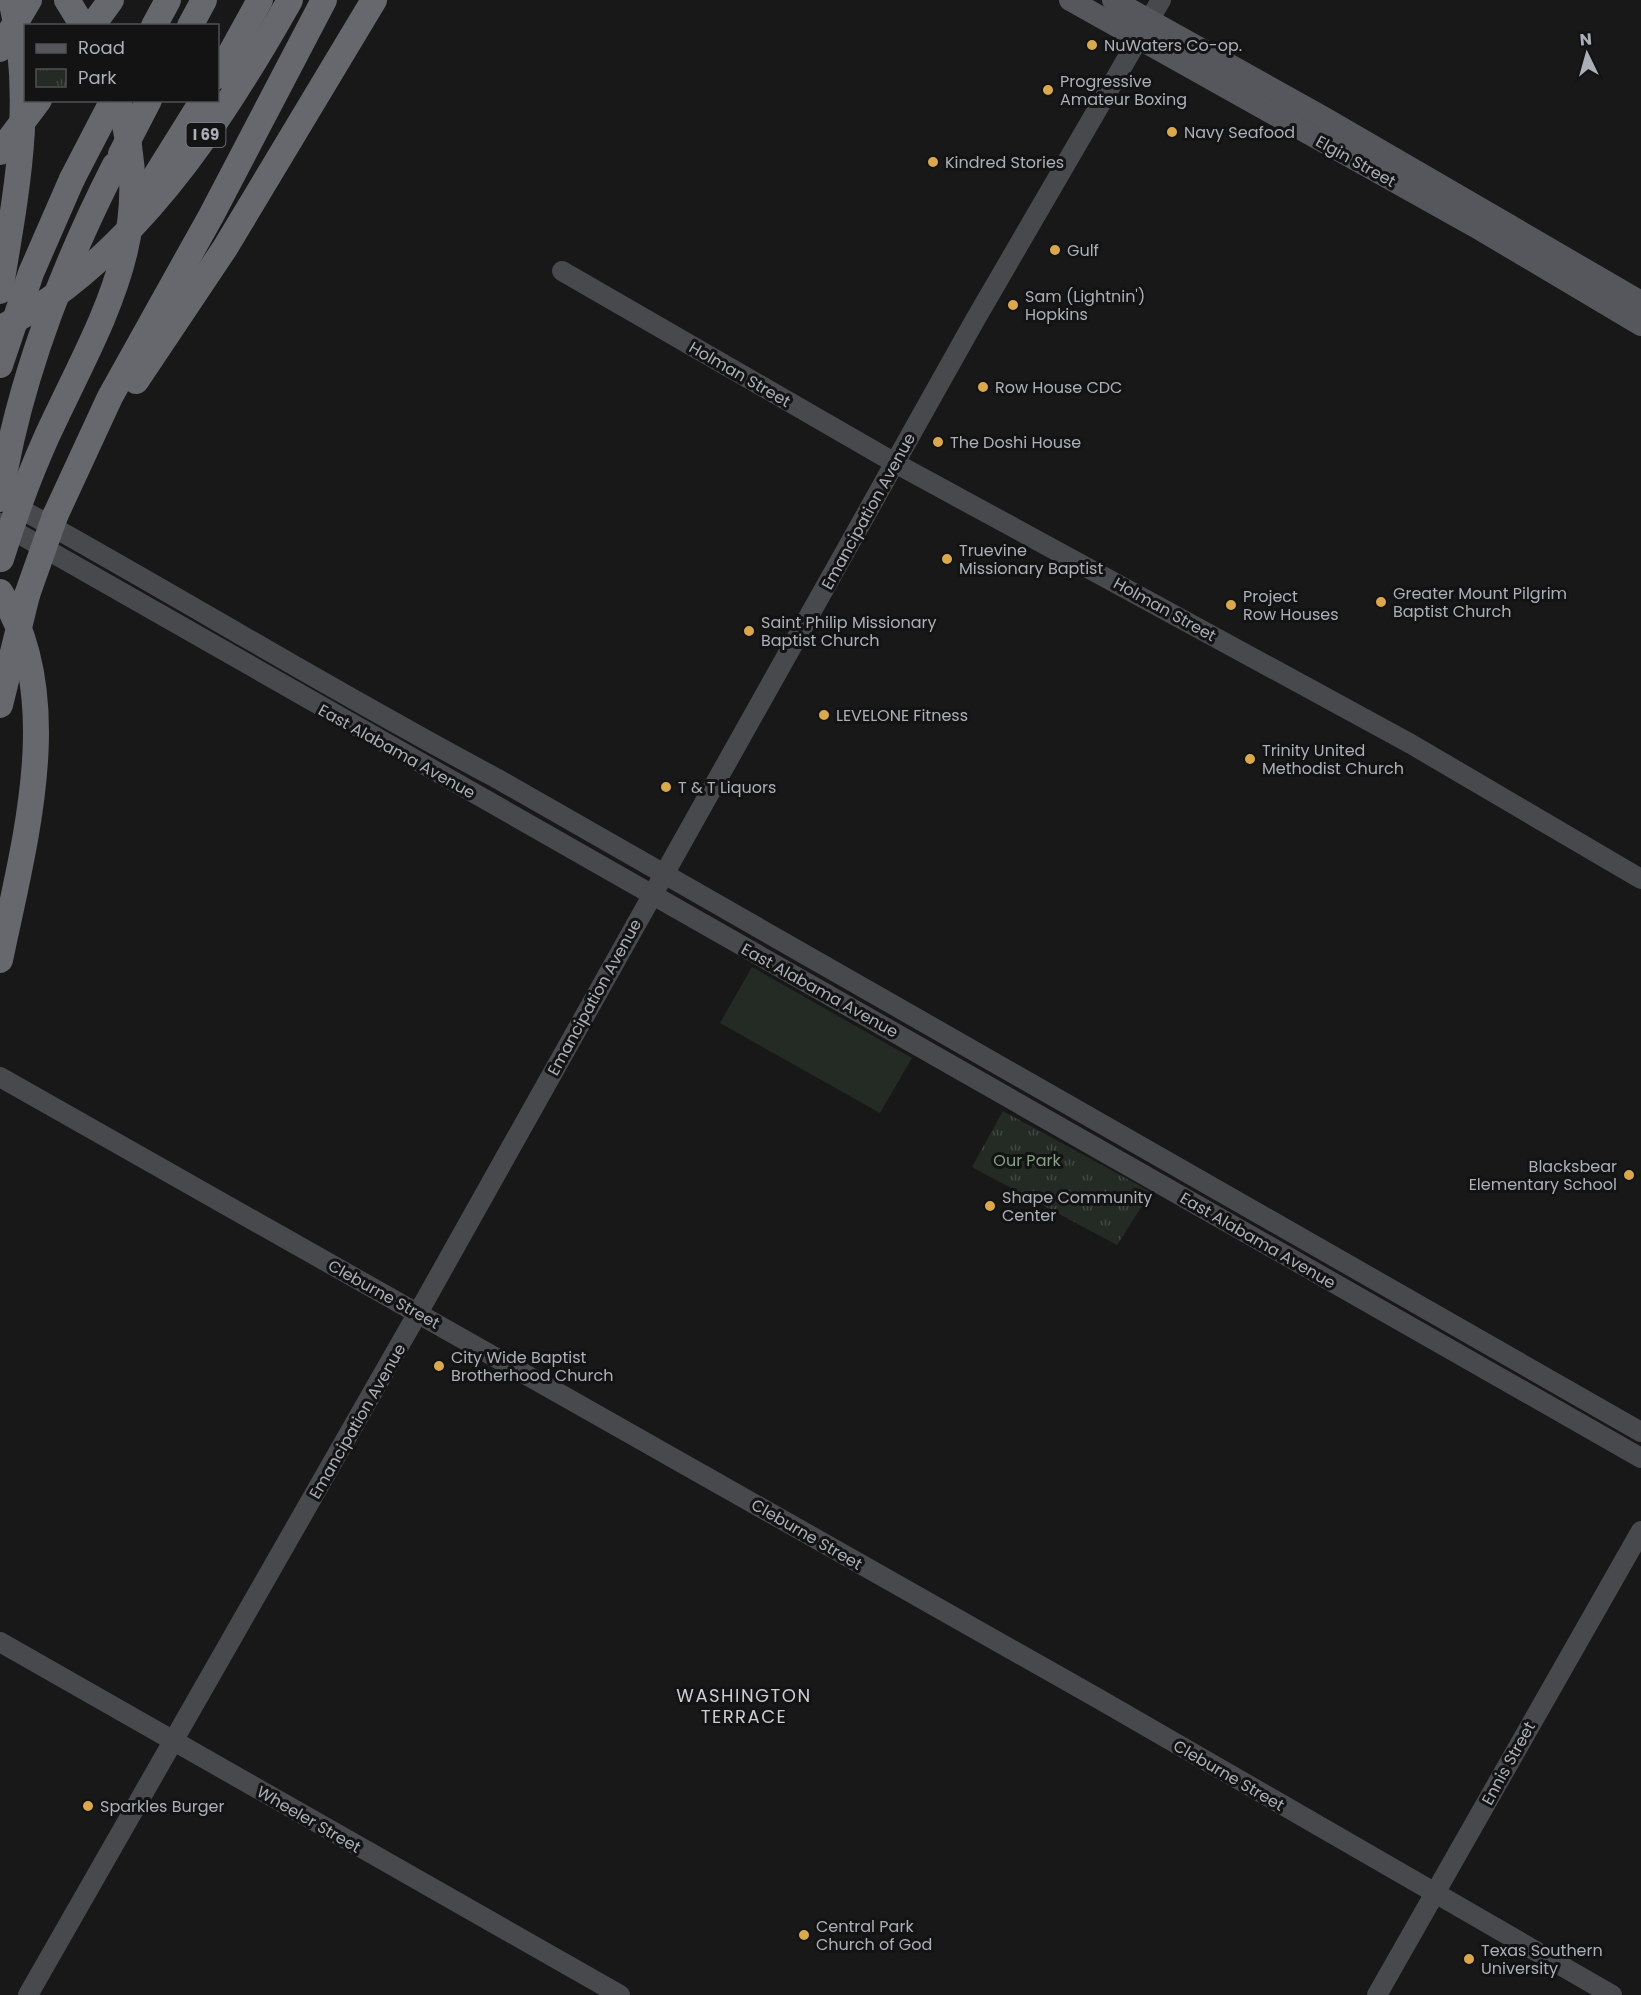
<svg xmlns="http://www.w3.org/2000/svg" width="1641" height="1995" viewBox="0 0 1641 1995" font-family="Poppins,sans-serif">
<defs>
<pattern id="park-tufts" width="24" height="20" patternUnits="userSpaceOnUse" patternTransform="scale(1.5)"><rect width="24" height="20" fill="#242b25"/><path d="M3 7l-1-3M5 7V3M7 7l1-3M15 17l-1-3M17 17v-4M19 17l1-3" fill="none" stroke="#414742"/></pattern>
</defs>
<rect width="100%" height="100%" fill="#181819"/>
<!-- grass -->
<polygon fill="#242b25" points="752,967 912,1058 880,1113 720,1023"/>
<!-- park -->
<polygon fill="url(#park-tufts)" points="1003,1111 1151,1192 1117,1245 972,1167"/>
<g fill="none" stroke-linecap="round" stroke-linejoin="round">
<!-- secondary -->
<g stroke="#47494d" stroke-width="20">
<polyline points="562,271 895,463 1411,744 1641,879"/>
<path d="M6,501C170,591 330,690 496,778L1641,1432"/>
<polyline points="0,523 1641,1458"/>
<polyline points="0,1077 1099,1699 1612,1995"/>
<polyline points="0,1642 620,1995"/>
<polyline points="28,1995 427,1297 975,320 1161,0"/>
<polyline points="1377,1995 1641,1531"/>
</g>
<!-- primary -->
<g stroke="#55575c" stroke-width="22">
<polyline points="1070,0 1481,230 1641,325"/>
<polyline points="1113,0 1323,117 1641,302"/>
</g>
<!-- highway -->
<g stroke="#66686e" stroke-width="26">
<polyline points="67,0 83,26"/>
<polyline points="92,26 111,0"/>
<polyline points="154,26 168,0"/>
<polyline points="190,26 204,0"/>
<polyline points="0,49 29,0"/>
<polyline points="218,76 260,0"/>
<polyline points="0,152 39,100"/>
<polyline points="121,154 149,100"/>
<polyline points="72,179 113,100"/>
<polyline points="150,185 203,100"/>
<path d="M3,327C19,318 35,309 50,299C155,224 228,110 290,0"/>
<polyline points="136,381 225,248 374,0"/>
<polyline points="55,516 110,397 211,216 324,0"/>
<polyline points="0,705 27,595"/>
</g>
<!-- highway-bridge -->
<g stroke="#66686e" stroke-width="26">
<path d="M0,291C16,194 36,97 11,0"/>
<polyline points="0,365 31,273 72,179"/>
<path d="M0,499C18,382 62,269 115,165"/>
<path d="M1,559C14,517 29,476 47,436C100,321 161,232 118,100"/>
<path d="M0,592C68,695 23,848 0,960"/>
<polyline points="27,595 55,516"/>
</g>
</g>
<!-- markers -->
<g fill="#dba94d" stroke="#131314" stroke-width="2">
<circle cx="1092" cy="45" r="6"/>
<circle cx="1048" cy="90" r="6"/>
<circle cx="1172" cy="132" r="6"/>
<circle cx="933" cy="162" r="6"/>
<circle cx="1055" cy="250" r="6"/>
<circle cx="1013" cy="305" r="6"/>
<circle cx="983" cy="387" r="6"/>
<circle cx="938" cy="442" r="6"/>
<circle cx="947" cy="559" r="6"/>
<circle cx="1381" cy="602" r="6"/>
<circle cx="1231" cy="605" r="6"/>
<circle cx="749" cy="631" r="6"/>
<circle cx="824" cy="715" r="6"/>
<circle cx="1250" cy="759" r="6"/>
<circle cx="666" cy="787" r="6"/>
<circle cx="1629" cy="1175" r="6"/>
<circle cx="990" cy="1206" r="6"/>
<circle cx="439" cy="1366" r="6"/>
<circle cx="88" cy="1806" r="6"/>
<circle cx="804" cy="1935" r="6"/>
<circle cx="1469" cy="1959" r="6"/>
</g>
<g text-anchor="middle" stroke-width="6" stroke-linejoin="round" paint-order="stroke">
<!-- shield labels -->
<rect fill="#131314" stroke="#7d8086" stroke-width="1.5" x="186.5" y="123" width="39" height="24" rx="4.5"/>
<g font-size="15" font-weight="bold" fill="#abafb7">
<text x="206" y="140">I 69</text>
</g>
<!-- poi labels -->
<g font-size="16" fill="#abafb7" stroke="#131314" text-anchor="start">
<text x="1104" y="51">NuWaters Co-op.</text>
<text x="1060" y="87">Progressive<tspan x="1060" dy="18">Amateur Boxing</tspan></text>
<text x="1184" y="138">Navy Seafood</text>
<text x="945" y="168">Kindred Stories</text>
<text x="1067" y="256">Gulf</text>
<text x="1025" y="302">Sam (Lightnin')<tspan x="1025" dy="18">Hopkins</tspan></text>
<text x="995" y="393">Row House CDC</text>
<text x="950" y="448">The Doshi House</text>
<text x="959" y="556">Truevine<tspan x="959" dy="18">Missionary Baptist</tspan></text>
<text x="1393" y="599">Greater Mount Pilgrim<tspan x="1393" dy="18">Baptist Church</tspan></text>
<text x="1243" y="602">Project<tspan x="1243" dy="18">Row Houses</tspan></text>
<text x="761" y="628">Saint Philip Missionary<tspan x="761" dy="18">Baptist Church</tspan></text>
<text x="836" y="721">LEVELONE Fitness</text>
<text x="1262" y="756">Trinity United<tspan x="1262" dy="18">Methodist Church</tspan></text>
<text x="678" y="793">T &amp; T Liquors</text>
<text x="1617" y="1172" text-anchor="end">Blacksbear<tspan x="1617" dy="18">Elementary School</tspan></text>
<text x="1002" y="1203">Shape Community<tspan x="1002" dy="18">Center</tspan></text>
<text x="451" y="1363">City Wide Baptist<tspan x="451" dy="18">Brotherhood Church</tspan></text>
<text x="100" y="1812">Sparkles Burger</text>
<text x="816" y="1932">Central Park<tspan x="816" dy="18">Church of God</tspan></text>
<text x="1481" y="1956">Texas Southern<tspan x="1481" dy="18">University</tspan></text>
</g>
<!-- street labels -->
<g font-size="16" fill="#abafb7" stroke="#131314">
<text transform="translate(1356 161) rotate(29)" y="6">Elgin Street</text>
<text transform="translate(740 374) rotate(30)" y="6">Holman Street</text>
<text transform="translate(868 511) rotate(-61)" y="6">Emancipation Avenue</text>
<text transform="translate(1165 609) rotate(29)" y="6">Holman Street</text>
<text transform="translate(397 751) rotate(29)" y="6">East Alabama Avenue</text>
<text transform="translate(820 990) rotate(29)" y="6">East Alabama Avenue</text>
<text transform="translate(594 997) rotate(-61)" y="6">Emancipation Avenue</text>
<text transform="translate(1258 1240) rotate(30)" y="6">East Alabama Avenue</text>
<text transform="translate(384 1294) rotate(29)" y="6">Cleburne Street</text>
<text transform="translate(357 1421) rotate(-60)" y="6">Emancipation Avenue</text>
<text transform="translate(807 1534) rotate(30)" y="6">Cleburne Street</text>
<text transform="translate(1508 1763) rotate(-61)" y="6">Ennis Street</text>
<text transform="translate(1229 1775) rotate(30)" y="6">Cleburne Street</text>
<text transform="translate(309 1819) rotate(30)" y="6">Wheeler Street</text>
</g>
<!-- park labels -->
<g font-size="16" fill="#85a086" stroke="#131314">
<text x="1027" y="1166">Our Park</text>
</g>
<!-- neighbourhood labels -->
<g font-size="18" letter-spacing="1.5" fill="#ccced4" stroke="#131314">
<text x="744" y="1702">WASHINGTON<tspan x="744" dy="21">TERRACE</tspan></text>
</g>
</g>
<!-- legend -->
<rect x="24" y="24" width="195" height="78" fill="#131314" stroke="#505155" stroke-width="1.5"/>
<rect x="36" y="44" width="30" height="9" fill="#55575c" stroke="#505155" stroke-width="1.5"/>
<text x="78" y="54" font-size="18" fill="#abafb7">Road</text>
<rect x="36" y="69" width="30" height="18" fill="url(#park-tufts)" stroke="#505155" stroke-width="1.5"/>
<text x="78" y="84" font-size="18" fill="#abafb7">Park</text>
<!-- north arrow -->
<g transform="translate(1587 54) rotate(355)" stroke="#131314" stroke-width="4.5" paint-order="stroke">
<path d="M0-4.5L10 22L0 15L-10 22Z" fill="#abafb7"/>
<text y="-9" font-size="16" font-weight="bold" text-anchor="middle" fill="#abafb7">N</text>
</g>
</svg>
